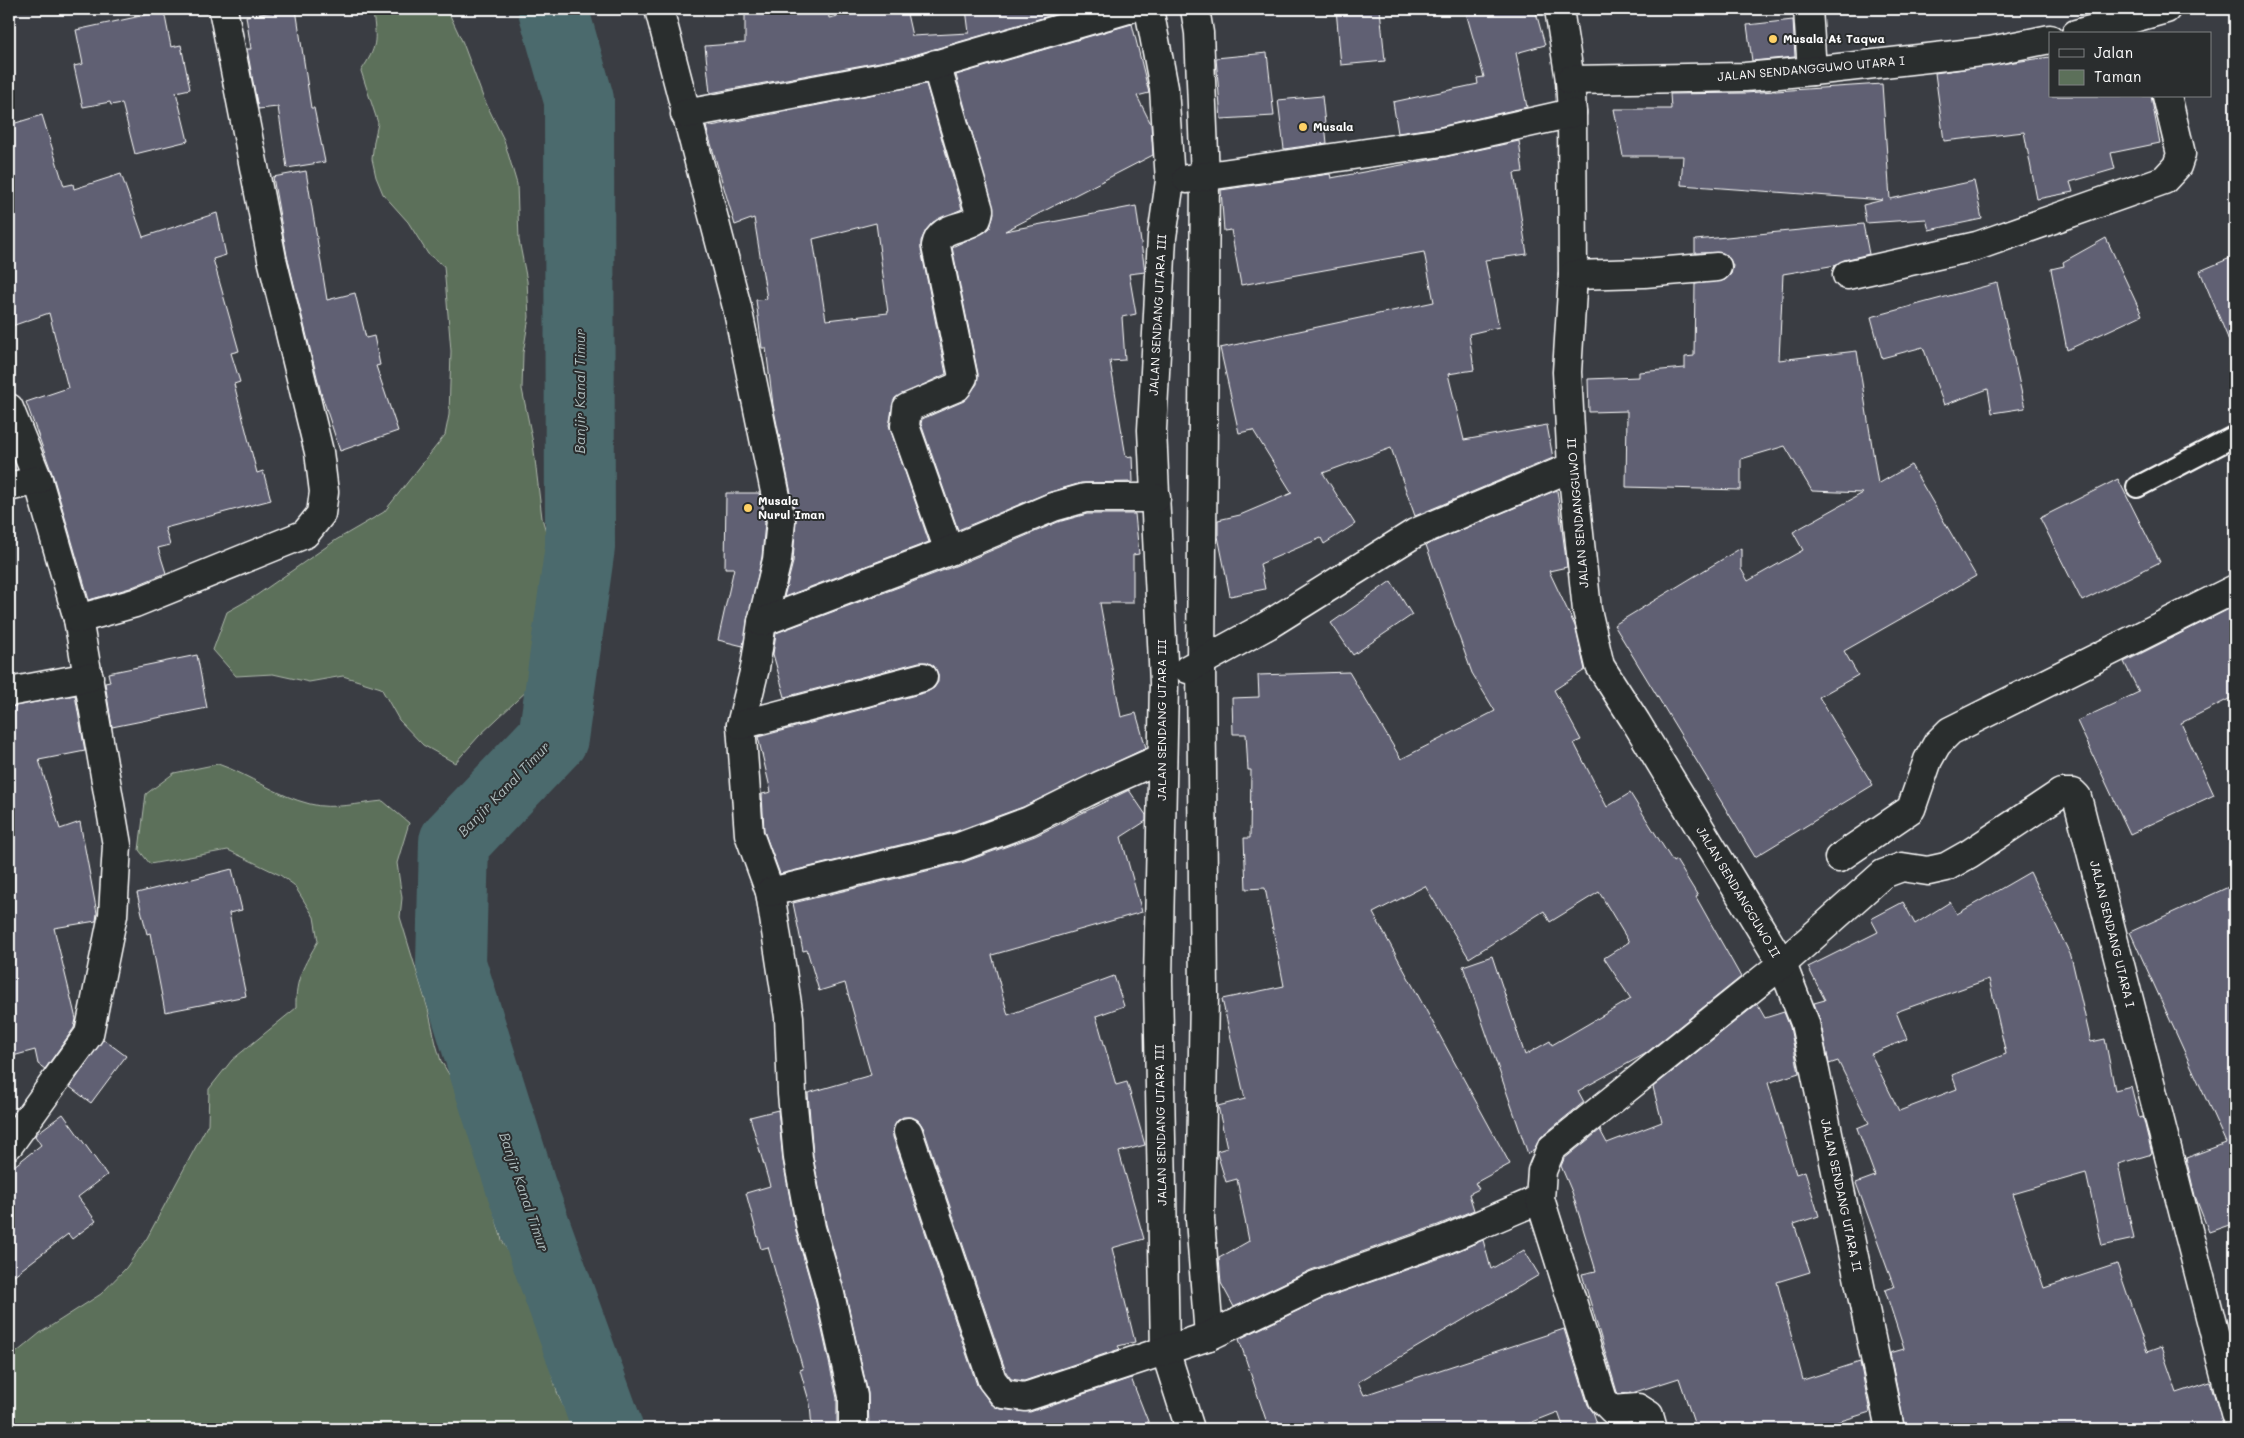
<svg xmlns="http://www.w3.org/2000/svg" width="2244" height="1438" viewBox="0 0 2244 1438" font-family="Mali,sans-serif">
<rect width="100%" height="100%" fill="#3a3d43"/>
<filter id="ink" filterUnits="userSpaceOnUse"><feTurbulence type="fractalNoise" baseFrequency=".02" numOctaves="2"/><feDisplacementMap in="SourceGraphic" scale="10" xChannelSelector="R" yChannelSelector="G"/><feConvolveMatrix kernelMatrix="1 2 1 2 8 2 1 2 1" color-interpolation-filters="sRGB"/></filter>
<g filter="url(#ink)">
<!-- green -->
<g fill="#5c705a" stroke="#aeb8ac">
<path d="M365,9H447L463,43L483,97L504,140L517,184L519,240L527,281L529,317L523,353L522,389L533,443L542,518L553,556L563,624L552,658L532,686L479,736L455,763L423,745L399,720L381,688L343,676L309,682L273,674L236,676L213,650L227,612L257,595L336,540L384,512L445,435L449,415L451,351L444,266L428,254L408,222L383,194L376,177L372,159L374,141L378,123L361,71C377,47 377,42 373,13Z"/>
<path d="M218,764C250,775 277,796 310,804C332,810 360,803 383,801L409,823L397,863L402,898L400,917L428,1009L436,1044L441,1061L459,1091L502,1240L527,1288L558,1395L574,1429H9V1360L11,1357L40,1333L101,1294L126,1268L147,1238L208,1124L209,1089L232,1060L296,1008C295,978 304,966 318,941L314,917L294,885L280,875L228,850L150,864L139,850L146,794L174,773Z"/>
</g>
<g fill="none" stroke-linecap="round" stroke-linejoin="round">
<!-- river -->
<polyline stroke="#4b6a6d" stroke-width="70" points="553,9 579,100 580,547 553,738 454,842 451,964 521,1187 608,1429"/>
</g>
<!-- building -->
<g fill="#606173" stroke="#fff" fill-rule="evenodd">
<polygon points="296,9 311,108 314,108 325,162 287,168 278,107 258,109 247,49 251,49 246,16"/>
<polygon points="745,9 828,9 829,18 870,9 906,9 912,36 969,33 966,9 1073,9 907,57 710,93 705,46 745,43"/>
<polygon points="1336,9 1380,9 1385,61 1341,65"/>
<polygon points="1465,9 1535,9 1545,45 1516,53 1527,107 1439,127 1398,133 1393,102 1478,84 1477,78 1484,77"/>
<polygon points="164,11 171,47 181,45 190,89 176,92 188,141 135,154 122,103 111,105 110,102 83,107 74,66 83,64 76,30"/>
<polygon points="1793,20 1795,57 1752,61 1747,25"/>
<polygon points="1132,24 1149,93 1137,96 1151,124 1153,155 1005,231 1136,206 1145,272 1129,274 1136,314 1122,317 1125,360 1110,361 1126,457 1132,456 1133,482 1081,483 1047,493 958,530 921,424 922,419 964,401 977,384 978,374 952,247 985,232 990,228 994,213 956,75"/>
<polygon points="1267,53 1274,116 1221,119 1216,58"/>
<polygon points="2050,57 2050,96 2151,96 2160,143 2111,153 2115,169 2070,182 2073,192 2037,199 2024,132 1944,141 1935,73"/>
<path d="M926,84L962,209L933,222L926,230L921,241V249L946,374L895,398L889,425L929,542L784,597L793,562L796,518L773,405L766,348H762L756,300L767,299L754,218L735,225L706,127ZM876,223L888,313L826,320L813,239Z"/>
<polygon points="1882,84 1890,199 1974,181 1982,219 1929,230 1926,219 1866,223 1863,205 1883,200 1681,185 1683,156 1623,156 1614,109 1671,109 1670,94 1745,93"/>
<polygon points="1322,96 1327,143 1284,149 1278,100"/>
<polygon points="42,115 64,186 73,184 74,189 121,174 143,237 217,213 226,255 213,259 239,351 231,353 240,382 234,384 257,473 263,471 271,500 165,528 170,545 158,548 166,573 130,588 89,600 53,476 26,402 68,388 49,313 9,327 9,125"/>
<polygon points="1519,141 1523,172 1514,173 1527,254 1485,260 1499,327 1469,334 1474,370 1448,374 1464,440 1547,425 1553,458 1415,516 1391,448 1323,473 1355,524 1324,544 1321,538 1260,564 1265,589 1230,596 1218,536 1218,520 1240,515 1292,493 1253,430 1239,433 1220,348 1434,302 1424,252 1241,285 1231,230 1224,231 1221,190 1330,174 1331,178 1445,157"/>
<polygon points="306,171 327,300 355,293 366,338 374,336 380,365 376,366 398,431 340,451 321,393 287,256 273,177"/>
<polygon points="1863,224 1869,254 1844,260 1836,265 1783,274 1779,360 1857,351 1878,484 1911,465 1976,576 1844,651 1858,675 1819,697 1873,785 1755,857 1614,625 1741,548 1741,569 1748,581 1803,550 1793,532 1863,493 1812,491 1785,446 1741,459 1741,490 1626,487 1627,411 1589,412 1588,379 1639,377 1639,372 1685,368 1685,357 1694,356 1695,284 1725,280 1731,274 1733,266 1730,259 1723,253 1695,253 1695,240"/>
<polygon points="2106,238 2142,315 2067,350 2051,269 2064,266 2063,262"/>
<polygon points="2235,256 2235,355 2200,271"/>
<polygon points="1997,283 2025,408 1992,413 1988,389 1944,405 1923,347 1882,358 1871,317"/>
<polygon points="2118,479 2160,562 2082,601 2040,518"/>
<polygon points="1557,490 1567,567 1549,571 1575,626 1585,670 1554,690 1581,740 1574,743 1607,807 1630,793 1673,862 1676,860 1698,896 1696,897 1741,977 1645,1054 1578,1091 1584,1102 1541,1137 1533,1151 1528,1154 1463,966 1492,956 1525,1055 1550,1041 1552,1045 1631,999 1604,958 1629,942 1599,892 1550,922 1544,911 1469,958 1425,886 1373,913 1510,1164 1475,1183 1479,1189 1469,1194 1474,1210 1438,1225 1311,1270 1234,1307 1221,1283 1219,1258 1249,1241 1237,1179 1226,1182 1217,1153 1217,1151 1227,1148 1218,1106 1245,1099 1222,999 1284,986 1265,888 1246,889 1244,838 1250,838 1251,770 1248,770 1246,734 1233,734 1232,698 1259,697 1258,675 1349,672 1401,759 1495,711 1472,673 1426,545"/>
<polygon points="726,493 759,493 765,522 762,557 743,646 718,640 734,568 725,568"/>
<polygon points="1087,514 1135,514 1139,554 1133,555 1133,603 1100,603 1121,717 1136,713 1146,748 1023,807 954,832 780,874 764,831 762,794 771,792 758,737 927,692 934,688 938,682 938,674 934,666 927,662 919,662 785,697 773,654 776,633 955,566 1058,522"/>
<polygon points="1391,581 1412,615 1353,655 1331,623"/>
<polygon points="2235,606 2235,696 2181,723 2214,795 2130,834 2077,721 2139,692 2124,662"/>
<polygon points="197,655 207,708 112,727 105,683 110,682 108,673"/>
<polygon points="75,695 85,751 39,760 60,829 80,822 97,913 96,921 54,928 76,1019 74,1028 45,1069 38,1064 35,1050 9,1057 9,707"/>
<polygon points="1129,790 1146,815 1146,821 1121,837 1142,912 992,955 1008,1015 1114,976 1124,1006 1096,1016 1116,1085 1127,1082 1145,1145 1119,1152 1144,1239 1112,1248 1135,1342 1118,1346 1120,1349 1024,1381 1011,1379 1006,1372 923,1127 918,1120 912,1117 903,1117 897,1121 893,1129 893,1137 977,1385 991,1404 1001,1409 1030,1412 1131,1378 1151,1429 869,1429 868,1393 845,1291 826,1224 813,1156 808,1093 871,1075 845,983 819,991 807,950 803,951 793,903 964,862 1035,836"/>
<polygon points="232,869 242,910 229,913 246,996 165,1012 150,933 147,934 137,893"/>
<path d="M2030,872L2071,956L2091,1042L2105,1039L2115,1090L2131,1086L2139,1118L2143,1117L2152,1154L2118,1164L2134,1239L2102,1246L2086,1173L2013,1194L2044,1288L2117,1264L2147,1352L2161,1347L2177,1393L2210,1382L2223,1424L2207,1429H1905L1890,1353L1904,1349L1885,1290L1894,1287L1856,1183L1875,1176L1857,1128L1869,1123L1838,1061L1829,1064L1820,1020L1814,1003L1825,1000L1808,967L1878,932L1871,919L1903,902L1915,924L1950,902L1957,914ZM1989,979L2006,1054L1952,1075L1957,1089L1899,1111L1871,1054L1907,1039L1896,1012Z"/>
<polygon points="2235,884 2235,1223 2209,1232 2195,1196 2186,1158 2226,1143 2130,932"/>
<polygon points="1757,1004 1765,1018 1784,1012 1790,1027 1799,1073 1768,1083 1796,1174 1805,1171 1819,1216 1794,1224 1810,1272 1777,1282 1803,1380 1860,1362 1870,1412 1815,1429 1696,1429 1679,1378 1632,1393 1619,1394 1617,1392 1582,1274 1596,1271 1572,1192 1561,1166 1564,1159 1600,1130 1607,1143 1662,1122 1653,1087"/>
<polygon points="103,1039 126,1056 91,1103 70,1087"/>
<polygon points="778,1110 783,1161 796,1231 815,1298 837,1398 837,1429 812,1429 810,1404 800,1370 803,1369 768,1247 761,1249 746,1193 770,1186 750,1117"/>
<polygon points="63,1114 107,1175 78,1197 96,1221 72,1239 68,1234 9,1279 9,1170 41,1145 35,1136 36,1134"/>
<polygon points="1483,1240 1491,1269 1524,1250 1539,1275 1358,1382 1364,1395 1564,1329 1588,1405 1593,1412 1599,1429 1564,1429 1558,1412 1515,1429 1269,1429 1239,1339 1322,1299 1449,1255"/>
</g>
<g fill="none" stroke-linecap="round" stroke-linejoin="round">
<!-- service casing -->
<g stroke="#fff" stroke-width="24">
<polyline id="service" points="2137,487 2235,436"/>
</g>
<!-- minor casing -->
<g stroke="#fff" stroke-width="31">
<g id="minor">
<polyline points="659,9 737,307 781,521 777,560 762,622 755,668 741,725 749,834 770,892 789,1017 792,1094 798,1158 811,1228 830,1294 853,1396 853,1429"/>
<polyline points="1149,9 1164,88 1170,181 1162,237 1152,430 1164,683 1158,981 1165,1350 1190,1429"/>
<polyline points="1195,9 1199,33 1205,177 1201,662 1204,996 1200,1219 1209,1336"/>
<polyline points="1559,9 1570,80 1572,113 1573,275 1567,372 1572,467 1587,610 1600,666 1636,722 1782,964 1805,1023 1890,1429"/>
<polyline points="1808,9 1812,71"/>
<polyline points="2076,34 2166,9"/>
<path d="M936,64L979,210L977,219C963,230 940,225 936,246L963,377L957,387L907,408L905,426L949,551"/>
<polyline points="1570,80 1745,77 1812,71 1990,51 2050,39"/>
<polyline points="685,114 911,72 1128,9"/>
<polyline points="1187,179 1442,142 1572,113"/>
<polyline points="1573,275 1644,273 1717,267"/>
<polyline points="1847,275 1977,246 2164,180 2177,166 2181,154 2167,96"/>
<polyline points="9,408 38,480 78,619 117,845 113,915 89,1034 9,1145"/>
<polyline points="9,487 38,480"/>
<polyline points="78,619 135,603 305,534 321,514 324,492 319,452 272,259 223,9"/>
<polyline points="762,622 949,551 1053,507 1085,498 1156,498"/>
<polyline points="1188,669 1268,625 1415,533 1572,467"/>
<polyline points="9,692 89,677"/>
<polyline points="741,725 923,677"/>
<polyline points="1839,858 1911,809 1928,760 1937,744 1950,731 2235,589"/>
<polyline points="770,892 959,847 1029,821 1099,786 1162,758"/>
<polyline points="908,1132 992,1380 1003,1394 1025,1397 1209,1336 1316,1285 1444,1240 1540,1199"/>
<polyline points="1653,1429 1649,1415 1638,1408 1613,1410 1603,1400 1540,1199 1542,1171 1551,1149 1782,964 1883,874 1902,867 1928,871 1946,867 1969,854 2061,793 2073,793 2077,797 2235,1414"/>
</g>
</g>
<!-- service -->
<use href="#service" stroke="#2a2d2e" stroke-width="20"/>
<!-- minor -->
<use href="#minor" stroke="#2a2d2e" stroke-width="28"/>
</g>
</g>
<!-- markers -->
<g fill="#ffd166" stroke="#2a2d2e" stroke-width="2">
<circle cx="1773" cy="39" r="5"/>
<circle cx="1303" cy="127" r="5"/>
<circle cx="748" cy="508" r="5"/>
</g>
<g text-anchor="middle" stroke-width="4" stroke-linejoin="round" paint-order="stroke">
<!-- poi labels -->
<g font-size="12" font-weight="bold" fill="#fff" stroke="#2a2d2e" text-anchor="start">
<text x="1783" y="43">Musala At Taqwa</text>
<text x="1313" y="131">Musala</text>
<text x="758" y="505">Musala<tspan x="758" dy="14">Nurul Iman</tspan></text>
</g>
<!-- street labels -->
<g font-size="12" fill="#fff" stroke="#2a2d2e">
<text transform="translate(1811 69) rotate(-5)" y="4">JALAN SENDANGGUWO UTARA I</text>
<text transform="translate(1158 315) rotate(-87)" y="4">JALAN SENDANG UTARA III</text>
<text transform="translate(1578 513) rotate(-95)" y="4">JALAN SENDANGGUWO II</text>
<text transform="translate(1162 720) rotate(-90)" y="4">JALAN SENDANG UTARA III</text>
<text transform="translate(1738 892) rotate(59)" y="4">JALAN SENDANGGUWO II</text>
<text transform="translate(2112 934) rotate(76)" y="4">JALAN SENDANG UTARA I</text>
<text transform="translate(1161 1125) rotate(-91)" y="4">JALAN SENDANG UTARA III</text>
<text transform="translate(1841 1195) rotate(78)" y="4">JALAN SENDANG UTARA II</text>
</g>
<!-- water labels -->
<g font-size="14" font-style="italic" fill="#aebcbd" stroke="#2a2d2e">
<text transform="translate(580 391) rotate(-90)" y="5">Banjir Kanal Timur</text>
<text transform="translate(504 789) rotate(-46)" y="5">Banjir Kanal Timur</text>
<text transform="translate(524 1192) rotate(71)" y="5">Banjir Kanal Timur</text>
</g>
</g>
<!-- margin -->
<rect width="2244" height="1438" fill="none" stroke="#2a2d2e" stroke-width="30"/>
<rect x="15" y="15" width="2214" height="1408" fill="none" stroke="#fff" stroke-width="2" filter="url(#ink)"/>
<!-- legend -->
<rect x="2049" y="32" width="162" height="65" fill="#2a2d2e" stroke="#7f8182"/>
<rect x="2059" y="49" width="25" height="8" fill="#2a2d2e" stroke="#7f8182"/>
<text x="2094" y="58" font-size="15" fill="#ffffff">Jalan</text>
<rect x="2059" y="70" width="25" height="15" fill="#5c705a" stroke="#7f8182"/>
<text x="2094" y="82" font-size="15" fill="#ffffff">Taman</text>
</svg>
